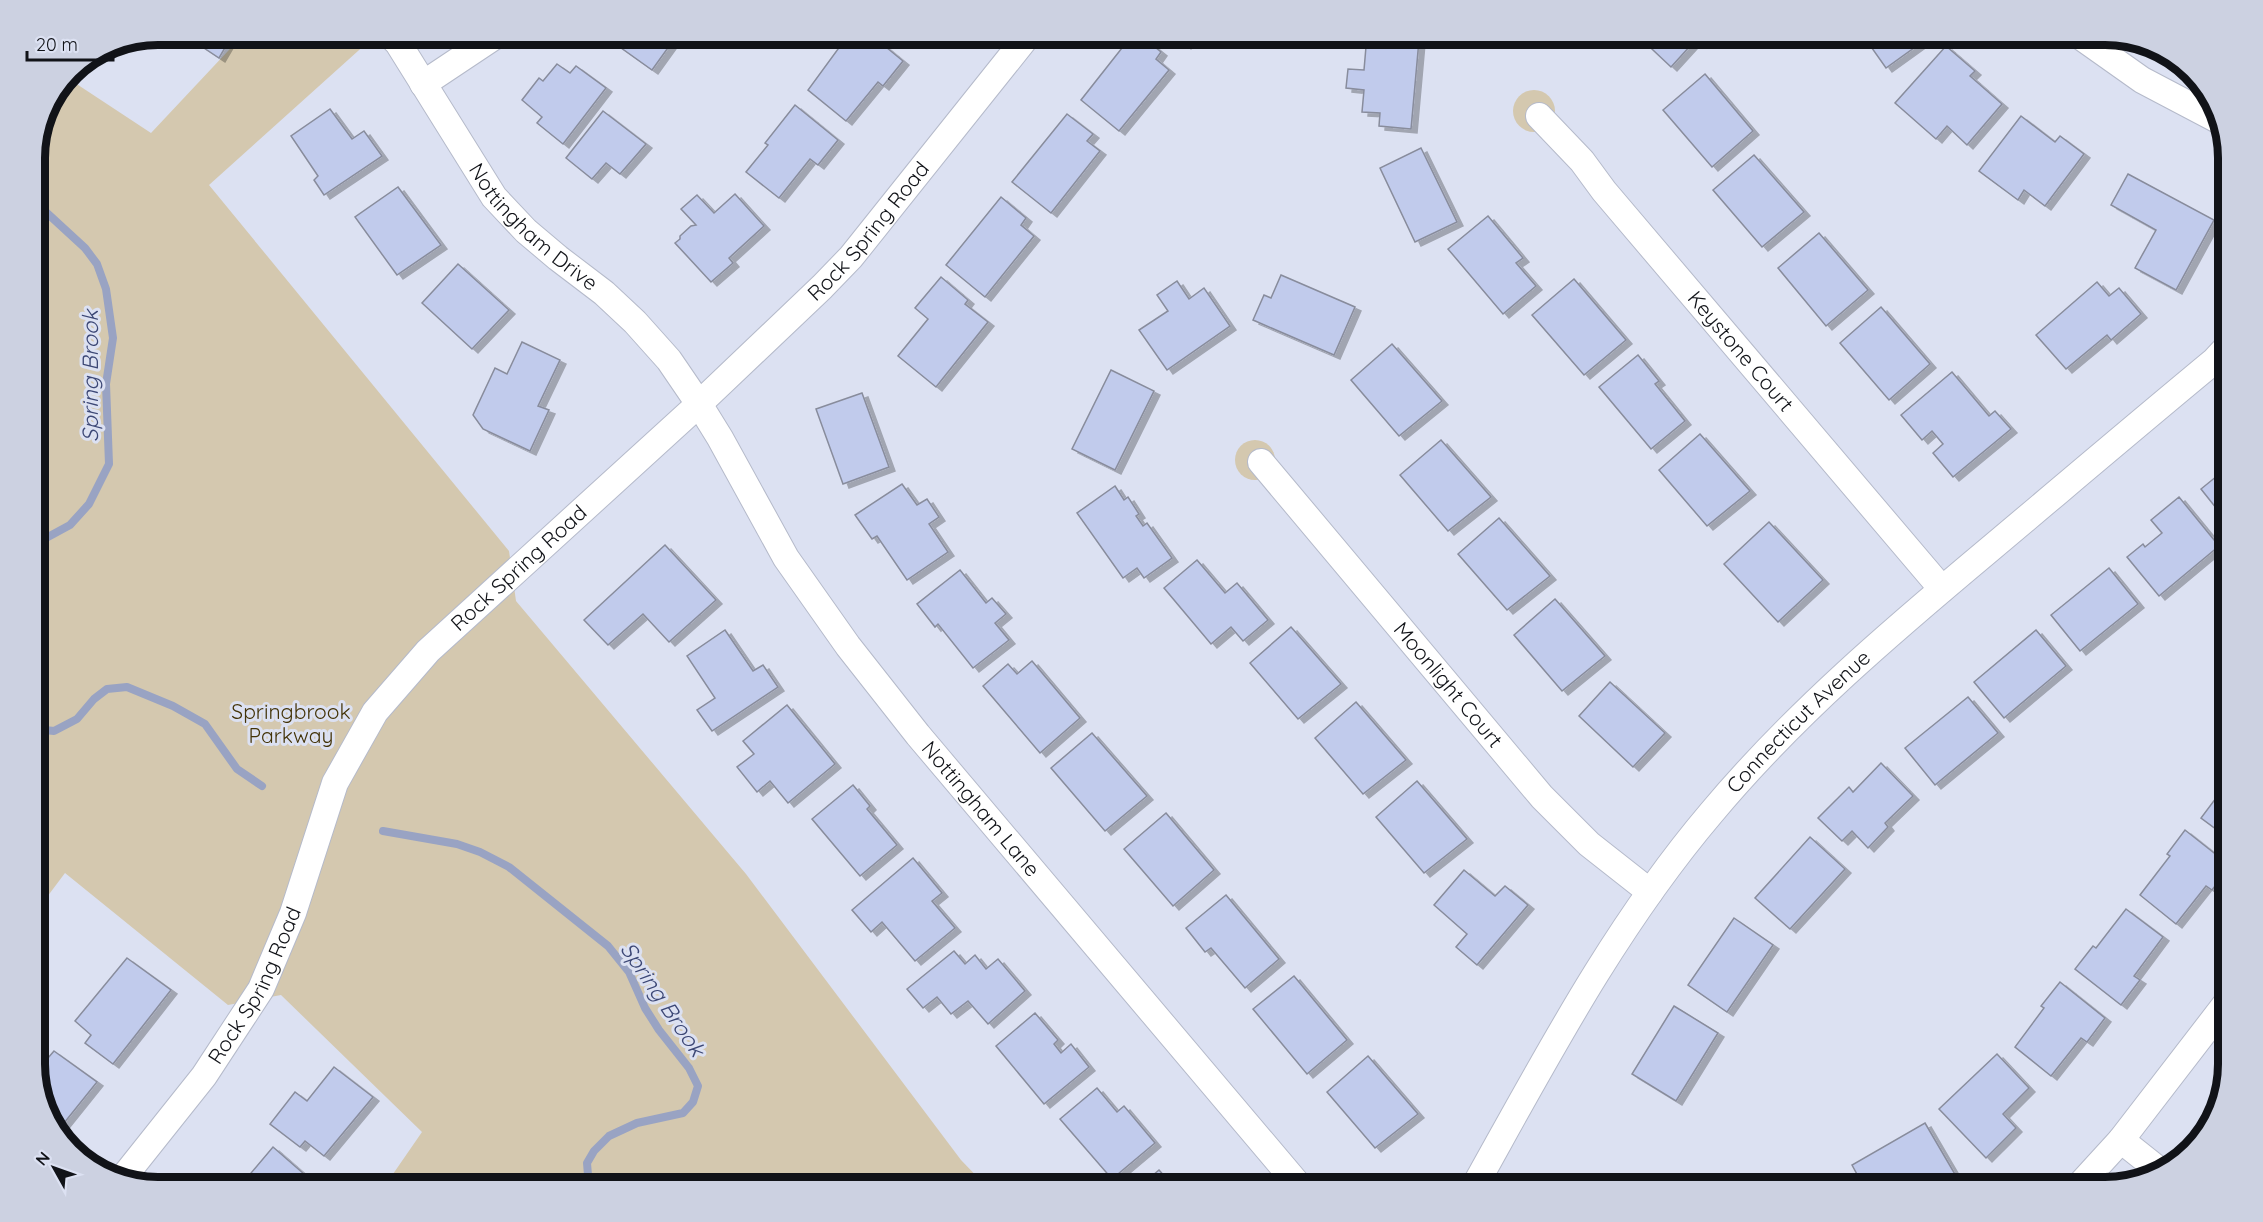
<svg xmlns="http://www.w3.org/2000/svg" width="2263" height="1222" viewBox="0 0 2263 1222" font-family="Quicksand,sans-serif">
<defs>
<filter id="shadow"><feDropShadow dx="6" dy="4" stdDeviation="0" flood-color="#0004"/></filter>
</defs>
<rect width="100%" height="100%" fill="#dce1f2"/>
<!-- green -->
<g fill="#d4c8af">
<polygon points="243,35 359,35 368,42 209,185 509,551 516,601 746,874 961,1160 987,1187 384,1187 422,1132 281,995 228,1005 65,873 35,913 35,150 44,111 66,77 151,133"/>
<circle cx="1534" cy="111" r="21"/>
<circle cx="1255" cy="460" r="20"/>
</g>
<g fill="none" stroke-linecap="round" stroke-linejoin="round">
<!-- stream -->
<g stroke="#99a3c3" stroke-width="8">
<polyline points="35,202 85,248 97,264 106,289 113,338 106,384 109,464 89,504 70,525 35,544"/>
<polyline points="35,729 54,731 77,719 94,699 107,689 127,687 173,706 205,724 237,769 262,786"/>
<polyline points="383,831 457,844 480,852 509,867 608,946 629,972 645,1008 659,1030 689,1068 698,1086 693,1102 683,1113 637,1123 609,1136 594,1151 587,1163 589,1187"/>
</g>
</g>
<!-- building -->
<g fill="#c1cbec" stroke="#888c9c" stroke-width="1.5" filter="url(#shadow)">
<polygon points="183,34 233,34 219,58"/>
<polygon points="614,34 671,34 666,42 670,45 652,70 610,40"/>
<polygon points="849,34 870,34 903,61 883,86 878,82 846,121 808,90"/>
<polygon points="1133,34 1139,34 1161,52 1156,59 1169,70 1119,131 1081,100"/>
<polygon points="1172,34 1193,34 1185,45"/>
<polygon points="1636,34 1701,34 1671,67"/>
<polygon points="1862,34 1927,34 1929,37 1886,68"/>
<polygon points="1367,35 1419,40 1411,129 1379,126 1380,113 1362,112 1364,90 1346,88 1348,69 1364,70"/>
<polygon points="1946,46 1975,71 1970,76 2002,104 1967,145 1947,126 1936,139 1895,103"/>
<polygon points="557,64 570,73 576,66 606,88 563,144 537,123 542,117 522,100 539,78 543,81"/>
<polygon points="1705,74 1753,131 1712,167 1663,110"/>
<polygon points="795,105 838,140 818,165 810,159 779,198 746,172 768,145 765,143"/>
<polygon points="330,109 352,139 364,131 382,156 324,195 314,180 318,176 291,136"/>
<polygon points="603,111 646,144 620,174 606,163 592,179 566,158"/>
<polygon points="1067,114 1093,134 1087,141 1100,151 1051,213 1012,182"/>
<polygon points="2021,116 2055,142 2060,136 2084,154 2045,206 2024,190 2018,200 1979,171"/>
<polygon points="1421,148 1457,222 1415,242 1380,168"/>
<polygon points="1754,155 1804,212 1762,247 1713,190"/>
<polygon points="2128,174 2214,220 2176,290 2135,268 2156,230 2111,205"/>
<polygon points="398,187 441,245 397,275 355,217"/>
<polygon points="735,194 764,226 729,258 733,263 711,282 675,243 680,239 680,236 691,226 696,225 681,209 697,195 714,213"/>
<polygon points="1001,197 1026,218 1021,225 1034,236 985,297 946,265"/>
<polygon points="1488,216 1523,258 1516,263 1536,286 1503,314 1448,249"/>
<polygon points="1819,233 1868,290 1826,326 1778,268"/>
<polygon points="458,264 509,310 472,349 422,303"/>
<polygon points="1281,275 1355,307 1334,355 1253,320 1264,295 1271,298"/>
<polygon points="941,277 968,300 965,304 988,322 936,387 898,356 928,319 915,308"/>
<polygon points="1574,279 1626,340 1584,375 1532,315"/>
<polygon points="1177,281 1189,299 1204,288 1230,326 1167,370 1139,330 1168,311 1157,295"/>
<polygon points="2097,282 2109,296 2119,288 2141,314 2111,340 2107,335 2066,369 2036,335"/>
<polygon points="1881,307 1930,364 1889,400 1840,343"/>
<polygon points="522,342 560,360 538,406 549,410 530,451 483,429 473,415 495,368 507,374"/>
<polygon points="1392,344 1442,401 1399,436 1351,380"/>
<polygon points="1638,355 1659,381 1655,384 1685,421 1651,449 1599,387"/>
<polygon points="1111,370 1154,391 1115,470 1072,449"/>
<polygon points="1952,372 1989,416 1995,411 2011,429 1953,477 1933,453 1943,444 1932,431 1922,440 1901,415"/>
<polygon points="862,393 889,467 843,484 816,409"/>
<polygon points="1700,434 1750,491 1707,526 1659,470"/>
<polygon points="1441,440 1491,497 1448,531 1400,475"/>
<polygon points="2228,467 2228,523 2201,489"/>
<polygon points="902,484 917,505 927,499 939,517 929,524 948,552 907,580 877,536 872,539 855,515"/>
<polygon points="1115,486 1124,500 1128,497 1139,514 1136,516 1143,526 1147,523 1172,558 1144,578 1137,568 1123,578 1077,513"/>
<polygon points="2179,497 2219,546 2159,596 2127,557 2143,544 2145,547 2162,533 2151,520"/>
<polygon points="1499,518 1550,576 1507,610 1458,554"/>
<polygon points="1769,522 1823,580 1778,622 1724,564"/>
<polygon points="665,545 716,600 669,642 643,614 608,645 584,620"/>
<polygon points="1197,560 1225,593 1237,583 1268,620 1243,641 1231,627 1211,644 1164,588"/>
<polygon points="2109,568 2138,604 2080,651 2051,615"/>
<polygon points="960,570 986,603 992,598 1006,614 995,623 1009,640 973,668 938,624 935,627 917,604"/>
<polygon points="1555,599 1605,656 1562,691 1514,635"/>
<polygon points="1291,627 1341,684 1298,719 1250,663"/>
<polygon points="725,630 753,671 763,665 778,687 712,731 697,710 715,698 687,656"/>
<polygon points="2036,630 2066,666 2004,718 1974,682"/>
<polygon points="1032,661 1080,718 1040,753 983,686 1008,664 1017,674"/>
<polygon points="1610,682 1665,733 1633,767 1579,716"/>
<polygon points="1968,697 1998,733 1935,785 1905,748"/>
<polygon points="1356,702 1406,760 1363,794 1315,738"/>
<polygon points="787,705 835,764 788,803 770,781 757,792 737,767 754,754 743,741"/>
<polygon points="1092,733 1147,796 1105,831 1051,768"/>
<polygon points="1881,763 1913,796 1885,823 1888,827 1868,848 1852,831 1842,841 1818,818 1849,787 1853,792"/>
<polygon points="1417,781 1467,839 1424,873 1376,817"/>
<polygon points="2228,782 2228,838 2201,818"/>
<polygon points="853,785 870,806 867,809 897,845 860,876 812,819"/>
<polygon points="1166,813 1214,870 1173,906 1124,849"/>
<polygon points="2185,830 2228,864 2228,869 2212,890 2206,886 2176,924 2140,895 2170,856 2167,854"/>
<polygon points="1810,837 1845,869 1790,929 1755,898"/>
<polygon points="913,858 942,893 932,901 955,928 915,961 882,922 871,932 852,910"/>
<polygon points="1464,870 1495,896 1505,886 1528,905 1477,965 1456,947 1467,934 1434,905"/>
<polygon points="1226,895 1279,959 1245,988 1211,948 1205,952 1186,928"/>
<polygon points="2126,909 2163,937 2134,976 2140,980 2121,1005 2075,969 2093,946 2096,948"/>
<polygon points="1734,918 1773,945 1727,1012 1688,985"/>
<polygon points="954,951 965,964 975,955 986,969 998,959 1025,991 988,1024 968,1001 951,1014 937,997 923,1008 907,989"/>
<polygon points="127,958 171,990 113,1064 85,1043 91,1035 75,1021"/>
<polygon points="1294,976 1347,1040 1307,1074 1253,1009"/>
<polygon points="2060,982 2105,1018 2087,1042 2081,1038 2051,1076 2015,1047 2044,1008 2041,1006"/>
<polygon points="1674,1006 1718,1033 1676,1101 1632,1074"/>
<polygon points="1035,1013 1058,1040 1054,1044 1061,1053 1071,1044 1089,1067 1044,1104 996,1046"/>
<polygon points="54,1051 97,1082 56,1133 35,1073"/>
<polygon points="1997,1054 2029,1088 2003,1114 2016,1128 1986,1158 1939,1109"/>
<polygon points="1368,1056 1418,1114 1375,1148 1327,1092"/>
<polygon points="334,1067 373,1097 324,1156 305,1141 300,1147 270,1124 295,1092 307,1101"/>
<polygon points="1097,1088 1117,1112 1124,1106 1155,1143 1112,1179 1060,1119"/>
<polygon points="1925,1123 1956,1176 1941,1185 1943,1187 1864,1187 1852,1165"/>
<polygon points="273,1147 312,1181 307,1187 222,1187 231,1176 241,1185"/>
<polygon points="1159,1170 1174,1187 1139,1187"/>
<polygon points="1842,1178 1846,1187 1824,1187"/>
</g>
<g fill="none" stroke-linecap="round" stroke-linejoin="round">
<!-- minor casing -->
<g stroke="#b5baca" stroke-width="28">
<g id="minor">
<path id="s1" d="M389,34L398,43L494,197L526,231L558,258L604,293L635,322L669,360L699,404L720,438L786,558L848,646L918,735L1300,1187"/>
<polyline points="2077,34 2142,80 2218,120"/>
<polyline points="423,84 498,34"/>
<path id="s2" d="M1539,116L1582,161L1604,191L1942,589"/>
<path id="s3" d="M1261,462L1542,797L1589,844L1650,892"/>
<polyline points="2121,1140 2160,1171"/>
<path id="s4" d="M122,1179L204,1076L261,989L293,913L335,783L375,712L428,651L699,404L822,287L851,257L1029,34"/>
<path id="s5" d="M1474,1187C1546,1058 1615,926 1712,812C1794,714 1892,631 1990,549C2065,486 2139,423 2214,361L2228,346"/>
<polyline points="2078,1187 2121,1140 2228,1001"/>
</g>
</g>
<!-- minor -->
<use href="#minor" stroke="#fff" stroke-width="26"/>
</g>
<g text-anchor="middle" stroke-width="6" stroke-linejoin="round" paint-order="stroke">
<!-- street labels -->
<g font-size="21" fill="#111318" stroke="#dce1f2">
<text dy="7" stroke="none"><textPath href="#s1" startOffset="243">Nottingham Drive</textPath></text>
<text dy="7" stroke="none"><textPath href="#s4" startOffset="1226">Rock Spring Road</textPath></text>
<text dy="7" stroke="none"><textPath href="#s2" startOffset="310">Keystone Court</textPath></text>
<text dy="7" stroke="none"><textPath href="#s4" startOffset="740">Rock Spring Road</textPath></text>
<text dy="7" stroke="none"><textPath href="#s3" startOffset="291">Moonlight Court</textPath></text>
<text dy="7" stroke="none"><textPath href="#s5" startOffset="570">Connecticut Avenue</textPath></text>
<text dy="7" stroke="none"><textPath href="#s1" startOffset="982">Nottingham Lane</textPath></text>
<text dy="7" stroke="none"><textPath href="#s4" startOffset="236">Rock Spring Road</textPath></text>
</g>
<!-- park labels -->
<g font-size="21" fill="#433307" stroke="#dce1f2">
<text x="291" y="719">Springbrook<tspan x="291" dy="24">Parkway</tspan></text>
</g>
<!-- water labels -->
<g font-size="22" font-style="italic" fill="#3c4775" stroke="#dce1f2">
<text transform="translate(90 376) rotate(-90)" y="8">Spring Brook</text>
<text transform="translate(663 999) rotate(56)" y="8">Spring Brook</text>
</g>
</g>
<!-- crop -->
<path d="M0 0H2263V1222H0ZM158 45H2105A113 113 0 0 1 2218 158V1064A113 113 0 0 1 2105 1177H158A113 113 0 0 1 45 1064V158A113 113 0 0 1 158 45Z" fill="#ccd1e1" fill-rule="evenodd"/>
<path fill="none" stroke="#111318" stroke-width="8" d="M158 45H2105A113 113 0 0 1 2218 158V1064A113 113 0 0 1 2105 1177H158A113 113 0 0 1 45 1064V158A113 113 0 0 1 158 45Z"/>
<!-- north arrow -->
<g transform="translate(54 1168) rotate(310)" stroke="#dce1f2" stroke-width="4.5" paint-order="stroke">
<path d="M0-4.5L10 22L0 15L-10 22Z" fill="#111318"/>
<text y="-9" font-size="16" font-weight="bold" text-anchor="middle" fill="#111318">N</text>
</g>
<!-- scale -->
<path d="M27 51v9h86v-9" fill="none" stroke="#111318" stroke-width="3"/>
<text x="36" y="51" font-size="18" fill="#111318" stroke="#dce1f2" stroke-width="4.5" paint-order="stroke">20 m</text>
</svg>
